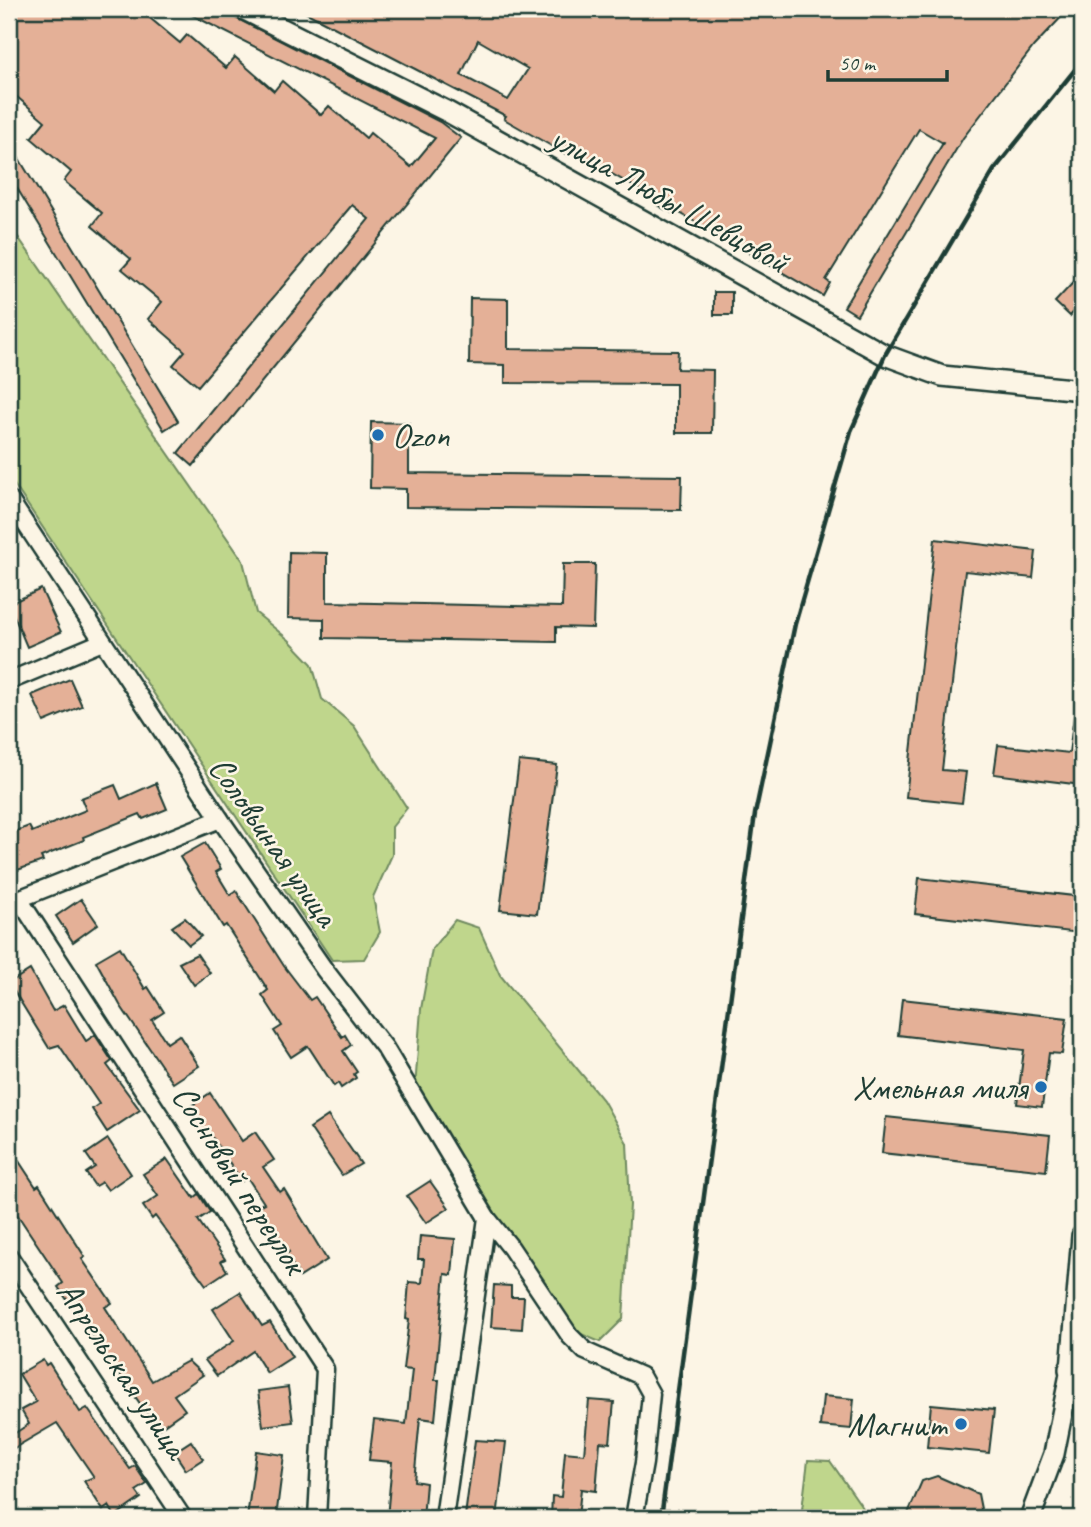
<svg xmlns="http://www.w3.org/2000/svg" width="1091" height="1527" viewBox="0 0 1091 1527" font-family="Caveat,sans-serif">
<rect width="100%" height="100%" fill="#fcf5e5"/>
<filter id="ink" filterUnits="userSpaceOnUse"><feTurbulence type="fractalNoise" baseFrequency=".0143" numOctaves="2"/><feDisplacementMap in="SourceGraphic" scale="14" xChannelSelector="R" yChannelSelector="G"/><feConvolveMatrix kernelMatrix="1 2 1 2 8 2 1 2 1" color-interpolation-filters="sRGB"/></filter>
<g filter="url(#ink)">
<!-- green -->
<g fill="#bfd68c" stroke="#6f8a60" stroke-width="2">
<polygon points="9,224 243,561 256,613 289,640 312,664 322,699 354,726 407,808 392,827 392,855 373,897 380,932 364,959 332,960 9,477"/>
<polygon points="455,920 479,928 500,975 603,1100 627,1143 630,1205 623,1319 600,1342 574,1331 507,1236 415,1088 421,1009 432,949"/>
<polygon points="808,1460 830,1461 870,1518 801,1518"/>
</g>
<!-- building -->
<g fill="#e4b097" stroke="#1f3d34" stroke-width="2" fill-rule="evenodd">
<polygon points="9,9 139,9 180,43 187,35 226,68 235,57 274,91 282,81 321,115 329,106 366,138 370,133 411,167 435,138 180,9 218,9 440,122 461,138 193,466 178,453 369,219 352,205 198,386 173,365 185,351 148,319 162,302 122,269 131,259 92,226 102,213 64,181 71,172 31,138 45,121 9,90"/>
<path d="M299,9H1069L1034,46L963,138L857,315L844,307L943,143L919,129L826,280L830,283L823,296L678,212L676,215L655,204L657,200L572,151L569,156L504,119L506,116ZM478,40L528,69L508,100L461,75Z"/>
<polygon points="9,142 178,421 164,430 9,175"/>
<polygon points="1082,273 1082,303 1070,316 1055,302"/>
<rect x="714" y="292" width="18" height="23"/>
<polygon points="470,298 508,299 508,349 678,351 677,369 713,370 712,433 676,433 676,384 505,383 505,365 469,364"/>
<polygon points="371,422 409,423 409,473 682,476 681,510 406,507 406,489 370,488"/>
<polygon points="935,539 1036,551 1033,578 965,571 942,770 966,772 962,803 906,797"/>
<polygon points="289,552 327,553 327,602 562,607 563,564 595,564 593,628 556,627 556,642 324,638 324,619 288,618"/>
<polygon points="41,589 61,632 27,647 9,604"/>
<polygon points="70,679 82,706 44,722 32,695"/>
<polygon points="1074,716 1082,716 1082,785 994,774 998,745 1069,753"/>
<polygon points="519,761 557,765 537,914 500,910"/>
<polygon points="156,783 167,809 143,819 140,814 83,837 84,840 41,857 43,861 9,873 9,834 29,826 32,832 86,810 81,798 115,785 121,799"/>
<polygon points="205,843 221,869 216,872 230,895 236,891 284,966 310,1000 315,997 342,1037 345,1035 351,1045 343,1051 357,1072 354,1074 356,1078 341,1088 338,1083 334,1086 308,1046 291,1057 274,1031 282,1026 262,995 268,990 226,925 223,927 180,857"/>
<polygon points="919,878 1082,897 1080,933 915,914"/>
<polygon points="81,899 98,924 73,942 56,916"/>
<polygon points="185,918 201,936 189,945 172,927"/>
<polygon points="120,947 145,989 148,987 164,1012 152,1020 167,1043 179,1035 199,1066 173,1083 120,1005 96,961"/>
<polygon points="197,954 210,973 194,985 179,963"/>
<polygon points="30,970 53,1011 64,1005 86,1041 95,1035 112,1061 107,1065 140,1110 107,1132 92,1109 99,1104 59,1045 49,1048 9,983"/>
<polygon points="902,999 1067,1018 1062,1054 1049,1053 1042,1107 1017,1104 1024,1050 898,1035"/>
<polygon points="210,1093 242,1141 255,1132 274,1160 263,1167 280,1192 284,1189 327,1260 300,1277 286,1254 289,1252 258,1206 264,1203 247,1177 242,1181 210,1134 205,1137 187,1109"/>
<polygon points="328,1116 361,1164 342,1175 310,1128"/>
<polygon points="886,1117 1050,1135 1046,1171 882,1153"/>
<polygon points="108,1139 131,1174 108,1190 102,1182 95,1186 86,1173 95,1167 86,1154"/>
<polygon points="9,1146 36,1187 39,1185 85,1257 82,1259 112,1303 105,1307 152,1381 188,1361 203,1375 174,1395 185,1410 158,1429 58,1287 63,1283 9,1202"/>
<polygon points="167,1159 194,1198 199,1194 210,1212 198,1220 225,1259 221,1261 227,1271 206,1285 155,1216 152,1219 143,1206 158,1196 143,1174"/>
<polygon points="430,1181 449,1208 426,1223 407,1196"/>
<polygon points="420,1236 455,1239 452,1275 445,1274 435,1380 439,1380 435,1420 420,1418 414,1481 426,1483 423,1518 387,1518 392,1462 369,1460 374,1420 406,1424 412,1370 403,1369 409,1320 406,1319 409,1282 422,1283 424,1259 418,1259"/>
<polygon points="494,1285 511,1286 511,1297 524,1297 522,1329 491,1327"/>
<polygon points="240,1292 262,1326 270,1322 292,1357 267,1373 253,1351 217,1376 205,1360 234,1341 213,1309"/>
<polygon points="43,1360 46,1365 49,1363 80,1412 87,1408 130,1469 135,1466 147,1484 136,1491 141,1498 115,1516 109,1506 103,1510 84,1481 94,1477 57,1423 9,1451 9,1437 29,1424 21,1410 36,1402 19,1374"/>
<polygon points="288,1387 293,1422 263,1426 258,1391"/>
<polygon points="823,1396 854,1399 851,1429 820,1426"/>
<polygon points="589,1400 614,1402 610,1443 600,1442 596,1491 581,1489 578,1518 551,1518 552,1496 561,1497 565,1452 584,1454"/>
<polygon points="931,1404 994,1410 989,1453 927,1447"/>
<polygon points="475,1440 506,1442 497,1518 465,1516"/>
<polygon points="191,1441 203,1459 186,1470 174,1452"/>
<polygon points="256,1451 284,1455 276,1518 247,1518"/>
<polygon points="937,1476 978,1494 981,1509 977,1518 906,1518 922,1481"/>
</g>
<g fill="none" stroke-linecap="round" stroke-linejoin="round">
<!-- minor casing -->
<g stroke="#1f3d34" stroke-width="21">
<g id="minor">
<polyline points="9,499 220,819 324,969 385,1048 487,1218 511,1248 570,1336 585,1351 641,1376 651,1394 644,1463 634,1518"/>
<polyline points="9,681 102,642"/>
<polyline points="19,899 325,1369 317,1518"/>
<polyline points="11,902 220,819"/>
<polyline points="9,1256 183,1518"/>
<polyline points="444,1518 487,1218"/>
</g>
</g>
<!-- tertiary casing -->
<g stroke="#1f3d34" stroke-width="24">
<g id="tertiary">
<polyline points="243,9 446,111 885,355 942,376 1082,390"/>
<polyline points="1030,1518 1054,1454 1071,1369 1082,1236"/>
</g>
</g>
<!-- secondary casing -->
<g stroke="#1f3d34" stroke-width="28">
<polyline id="secondary" points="1071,1369 1082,1370"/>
</g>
<!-- minor -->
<use href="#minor" stroke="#fcf5e5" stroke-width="16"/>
<!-- tertiary -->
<use href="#tertiary" stroke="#fcf5e5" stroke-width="19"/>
<!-- secondary -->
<use href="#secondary" stroke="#fcf5e5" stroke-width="23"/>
<!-- rail -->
<polyline stroke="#1f3d34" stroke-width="4.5" points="661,1518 755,814 795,624 851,431 885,355 994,170 1082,61"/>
</g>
</g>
<!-- markers -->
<g fill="#1f6fb2" stroke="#fcf5e5" stroke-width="2.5">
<circle cx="378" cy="435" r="7"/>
<circle cx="1041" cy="1087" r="7"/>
<circle cx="961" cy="1424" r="7"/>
</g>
<g text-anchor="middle" stroke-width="5" stroke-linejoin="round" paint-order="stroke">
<!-- street labels -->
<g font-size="35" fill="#1f3d34" stroke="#fcf5e5">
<text transform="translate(670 199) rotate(29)" y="12">улица Любы Шевцовой</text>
<text transform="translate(274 841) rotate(55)" y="12">Соловьиная улица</text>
<text transform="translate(240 1179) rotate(57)" y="12">Сосновый переулок</text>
<text transform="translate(123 1369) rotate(56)" y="12">Апрельская улица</text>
</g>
<!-- poi labels -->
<g font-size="35" fill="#1f3d34" stroke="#fcf5e5" text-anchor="end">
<text x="392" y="447" text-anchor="start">Ozon</text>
<text x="1027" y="1099">Хмельная миля</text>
<text x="947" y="1436">Магнит</text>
</g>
</g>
<!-- margin -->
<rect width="1091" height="1527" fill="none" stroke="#fcf5e5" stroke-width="35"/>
<rect x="18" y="18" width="1056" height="1492" fill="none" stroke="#1f3d34" stroke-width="2.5" filter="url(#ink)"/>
<!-- scale -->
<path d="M828 70v10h119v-10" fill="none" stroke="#1f3d34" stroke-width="3.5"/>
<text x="839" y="70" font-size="21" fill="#1f3d34" stroke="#fcf5e5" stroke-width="5" paint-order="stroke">50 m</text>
</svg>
